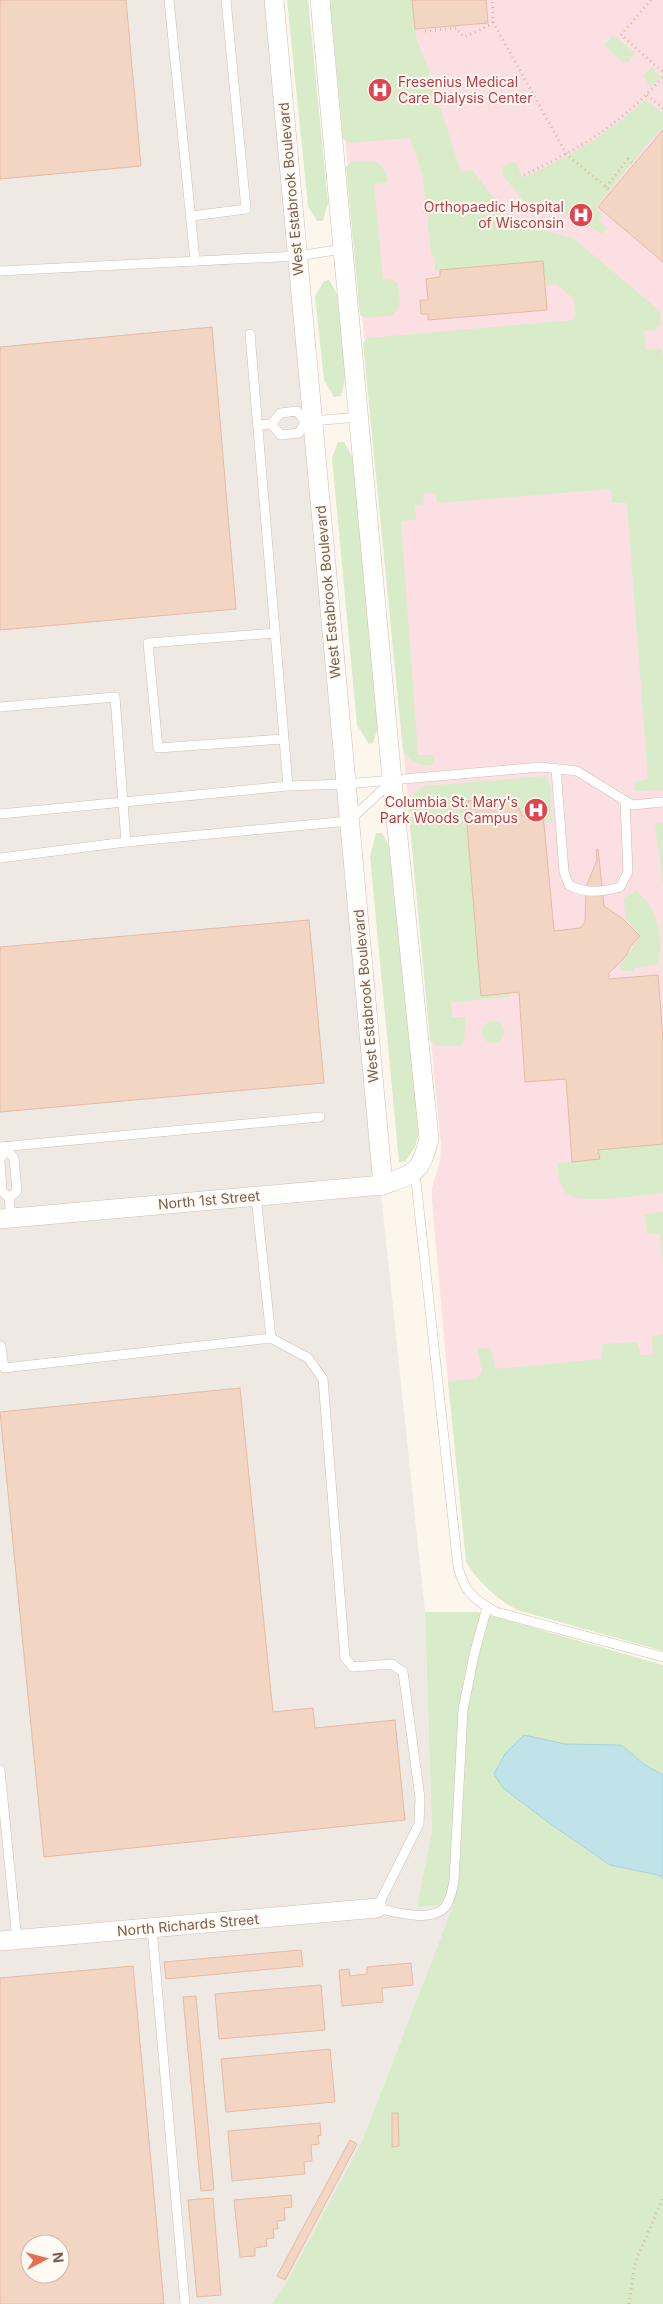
<svg xmlns="http://www.w3.org/2000/svg" width="663" height="2304" viewBox="0 0 663 2304" font-family="Inter,sans-serif">
<rect width="100%" height="100%" fill="#fdf6ec"/>
<!-- industrial -->
<path fill="#efe9e4" fill-rule="evenodd" d="M0,0H267L382,1202L425,1612L432,1832L417,1907L455,1904L363,2139L284,2287L271,2304H0ZM30,2244H60V2274H30Z"/>
<!-- medical -->
<polygon fill="#fbdfe3" points="332,0 663,0 663,1381 450,1403 432,1201 432,1188 440,1161 441,1145"/>
<!-- green -->
<g fill="#d8ecc9">
<polygon points="287,0 308,0 328,203 323,221 317,221 308,206"/>
<path d="M330,0H412L416,37L427,66L461,172L472,170L509,217L518,224L573,238L659,310L661,326H657V330L644,331L646,350L662,349L663,359V790L637,791L634,789L635,782L648,779L627,503H612L611,489L437,503L436,493L423,494L424,504L415,505L416,520L401,521L418,755H434V763L432,765C418,766 412,763 403,751L363,343L369,338L573,320L575,313L574,299L556,284L545,286L542,261L435,271L434,255H431L423,176L410,138L350,143L343,139Z"/>
<polygon points="614,35 635,53 628,62 624,63 606,47 605,44"/>
<polygon points="651,67 661,77 651,87 643,76"/>
<path d="M646,99L663,113V132L660,129L595,208L602,215L598,220L606,227L609,226L601,234L581,219L530,205L521,198L502,174V167L512,162L517,163L522,178C570,157 608,134 646,99Z"/>
<polygon points="373,161 382,166 388,179 386,183 374,184 383,280 392,279 398,284 400,306 393,315 366,318 360,315 346,167 352,162"/>
<polygon points="329,280 337,294 346,374 341,396 334,397 324,380 315,296 324,281"/>
<polygon points="338,442 344,442 354,460 380,721 373,743 369,744 357,725 332,458"/>
<path d="M546,776L551,789L552,823L543,821V814L522,816L515,798L465,802L481,996L509,993V997L451,1002L452,1017H466L464,1041L460,1046H436L430,1040L408,806C412,795 415,790 426,786Z"/>
<polygon points="663,823 663,885 655,824"/>
<polygon points="376,833 382,833 390,848 419,1131 415,1147 405,1162 399,1162 370,857"/>
<path d="M636,891C659,909 663,936 658,965L634,968V971H623L619,967L641,936L625,918L624,898Z"/>
<circle cx="493" cy="1032" r="11"/>
<path d="M663,1144V1193C645,1195 581,1204 569,1195C558,1187 559,1175 557,1163L600,1159L598,1150Z"/>
<polygon points="663,1212 663,1266 660,1234 647,1234 644,1214"/>
<path d="M663,1334V1651L517,1610C497,1599 478,1582 466,1562L448,1381L476,1379L482,1371L477,1349L490,1348L493,1354L495,1369L602,1359V1346L604,1344L637,1342L641,1355H653L652,1337Z"/>
<polygon points="425,1612 478,1612 663,1665 663,1775 644,1764 621,1745 565,1744 524,1736 495,1774 503,1788 549,1823 610,1865 658,1875 663,1879 663,2304 271,2304 284,2287 363,2139 454,1904 417,1907 432,1832"/>
</g>
<!-- water -->
<polygon fill="#bfe3e8" stroke="#a5d3da" points="524,1735 565,1744 621,1745 644,1764 663,1775 663,1879 658,1875 610,1865 549,1823 503,1788 494,1774 505,1754"/>
<!-- building -->
<g fill="#f3d5c3" stroke="#e6bba3" fill-rule="evenodd">
<polygon points="0,0 126,0 141,166 0,179"/>
<polygon points="412,0 486,0 488,23 415,29"/>
<polygon points="662,131 663,132 663,262 598,207"/>
<polygon points="543,261 547,310 428,320 428,314 421,314 420,300 428,300 426,279 440,277 440,270"/>
<polygon points="212,327 236,609 0,630 0,347"/>
<polygon points="515,798 522,816 543,814 554,931 580,928 585,922 586,887 597,860 596,850 598,849 604,906 623,919 640,936 630,947 626,956 609,973 609,979 658,975 663,1040 663,1144 598,1150 600,1159 572,1162 566,1079 525,1082 519,992 481,996 465,801"/>
<polygon points="309,920 324,1083 0,1112 0,947"/>
<polygon points="240,1388 273,1712 313,1708 315,1728 395,1720 405,1820 44,1857 0,1412"/>
<polygon points="301,1950 303,1966 166,1979 164,1962"/>
<polygon points="411,1963 413,1985 382,1988 383,2002 342,2006 339,1970 349,1969 350,1976 367,1974 367,1967"/>
<path d="M133,1966L164,2304H0V1978ZM30,2244H60V2274H30Z"/>
<polygon points="321,1985 325,2030 219,2039 215,1994"/>
<polygon points="196,1996 214,2190 201,2191 183,1997"/>
<polygon points="330,2049 335,2102 226,2112 221,2059"/>
<polygon points="392,2113 398,2113 399,2146 392,2147"/>
<polygon points="320,2123 321,2135 318,2136 319,2144 311,2145 312,2161 304,2162 305,2174 232,2181 228,2131"/>
<polygon points="350,2140 357,2144 285,2280 277,2276"/>
<polygon points="291,2195 292,2207 284,2208 285,2220 277,2221 278,2229 273,2229 274,2238 266,2239 267,2246 255,2248 255,2256 240,2257 234,2200"/>
<polygon points="213,2198 221,2295 197,2297 188,2200"/>
</g>
<g fill="none" stroke-linecap="round" stroke-linejoin="round">
<!-- service casing -->
<g stroke="#d1beb0" stroke-width="10">
<g id="service">
<polyline points="169,0 195,261"/>
<polyline points="192,216 246,209 226,0"/>
<polyline points="0,271 297,256 343,249"/>
<polyline points="250,334 288,786"/>
<polyline points="312,421 358,417"/>
<polyline points="271,424 281,435 299,433 305,422"/>
<polyline points="258,425 271,424 281,413 297,411 305,422"/>
<polyline points="275,633 148,643 158,748 283,739"/>
<polyline points="0,707 115,697 126,842"/>
<path d="M556,769L564,872L569,885C585,894 602,892 620,887L628,872L625,801"/>
<polyline points="0,814 288,786 346,784 541,767 577,771 632,805 663,802"/>
<polyline points="0,858 126,842 349,821 392,781"/>
<polyline points="0,1147 320,1117"/>
<polyline points="0,1159 7,1150 14,1158 17,1191 9,1198"/>
<polyline points="0,1160 2,1191 9,1198 11,1217"/>
<path d="M415,1172L458,1567C464,1591 474,1600 496,1612L663,1657"/>
<path d="M271,1338L308,1358L323,1379L345,1658L353,1667L392,1664L403,1672L420,1798L419,1824L377,1908C394,1912 432,1923 445,1907C451,1900 452,1890 454,1881L463,1710L474,1655L487,1607"/>
<polyline points="1,1346 4,1368 271,1338 256,1196"/>
<polyline points="0,1770 17,1940"/>
<polyline points="152,1928 185,2304"/>
</g>
</g>
<!-- minor casing -->
<g stroke="#d1beb0" stroke-width="20">
<g id="minor">
<polyline points="274,0 383,1185"/>
<path d="M0,1219L383,1185C415,1173 420,1174 429,1139L392,780L320,0"/>
<polyline points="0,1941 377,1908"/>
</g>
</g>
<!-- path -->
<g stroke="#d9b8a5" stroke-width="3" stroke-dasharray="1 4" stroke-linecap="butt">
<polyline points="651,0 621,35 663,72"/>
<polyline points="493,22 567,155 611,191"/>
<polyline points="425,31 456,28 464,37 490,25 493,22 492,0"/>
<polyline points="647,95 663,108"/>
<path d="M524,175C581,148 620,125 663,77"/>
<polyline points="606,187 628,159 634,164"/>
<polyline points="629,2304 635,2263 663,2198"/>
</g>
<!-- service -->
<use href="#service" stroke="#fff" stroke-width="9"/>
<!-- minor -->
<use href="#minor" stroke="#fff" stroke-width="19"/>
</g>
<!-- icons -->
<defs>
<g id="hospital-disc" transform="scale(1.25)"><circle r="9.5" fill="#e0444e" stroke="#fffaf3"/><path d="M-5-5h3v3.5h4V-5h3V5h-3V1.5h-4V5h-3Z" fill="#fff"/></g>
</defs>
<g fill-rule="evenodd">
<use href="#hospital-disc" x="380" y="90"/>
<use href="#hospital-disc" x="581" y="215"/>
<use href="#hospital-disc" x="536" y="810"/>
</g>
<g text-anchor="middle" stroke-width="4" stroke-linejoin="round" paint-order="stroke">
<!-- health labels -->
<g font-size="14" fill="#be3a42" stroke="#fffaf3" text-anchor="end">
<text x="398" y="87" text-anchor="start">Fresenius Medical<tspan x="398" dy="16">Care Dialysis Center</tspan></text>
<text x="564" y="212">Orthopaedic Hospital<tspan x="564" dy="16">of Wisconsin</tspan></text>
<text x="518" y="807">Columbia St. Mary's<tspan x="518" dy="16">Park Woods Campus</tspan></text>
</g>
<!-- street labels -->
<g font-size="14" fill="#7a5c4d" stroke="#fffaf3">
<text transform="translate(291 189) rotate(-95)" y="5">West Estabrook Boulevard</text>
<text transform="translate(328 592) rotate(-95)" y="5">West Estabrook Boulevard</text>
<text transform="translate(366 996) rotate(-95)" y="5">West Estabrook Boulevard</text>
<text transform="translate(209 1200) rotate(-5)" y="5">North 1st Street</text>
<text transform="translate(188 1925) rotate(-5)" y="5">North Richards Street</text>
</g>
</g>
<!-- north arrow -->
<g transform="translate(45 2259) rotate(84)"><circle r="24" fill="#fffaf3" stroke="#cabbb1"/>
<path d="M0-4L9 19L0 12L-9 19Z" fill="#e76f51"/>
<text y="-8" font-size="14" font-weight="bold" text-anchor="middle" fill="#7a5c4d">N</text>
</g>
</svg>
